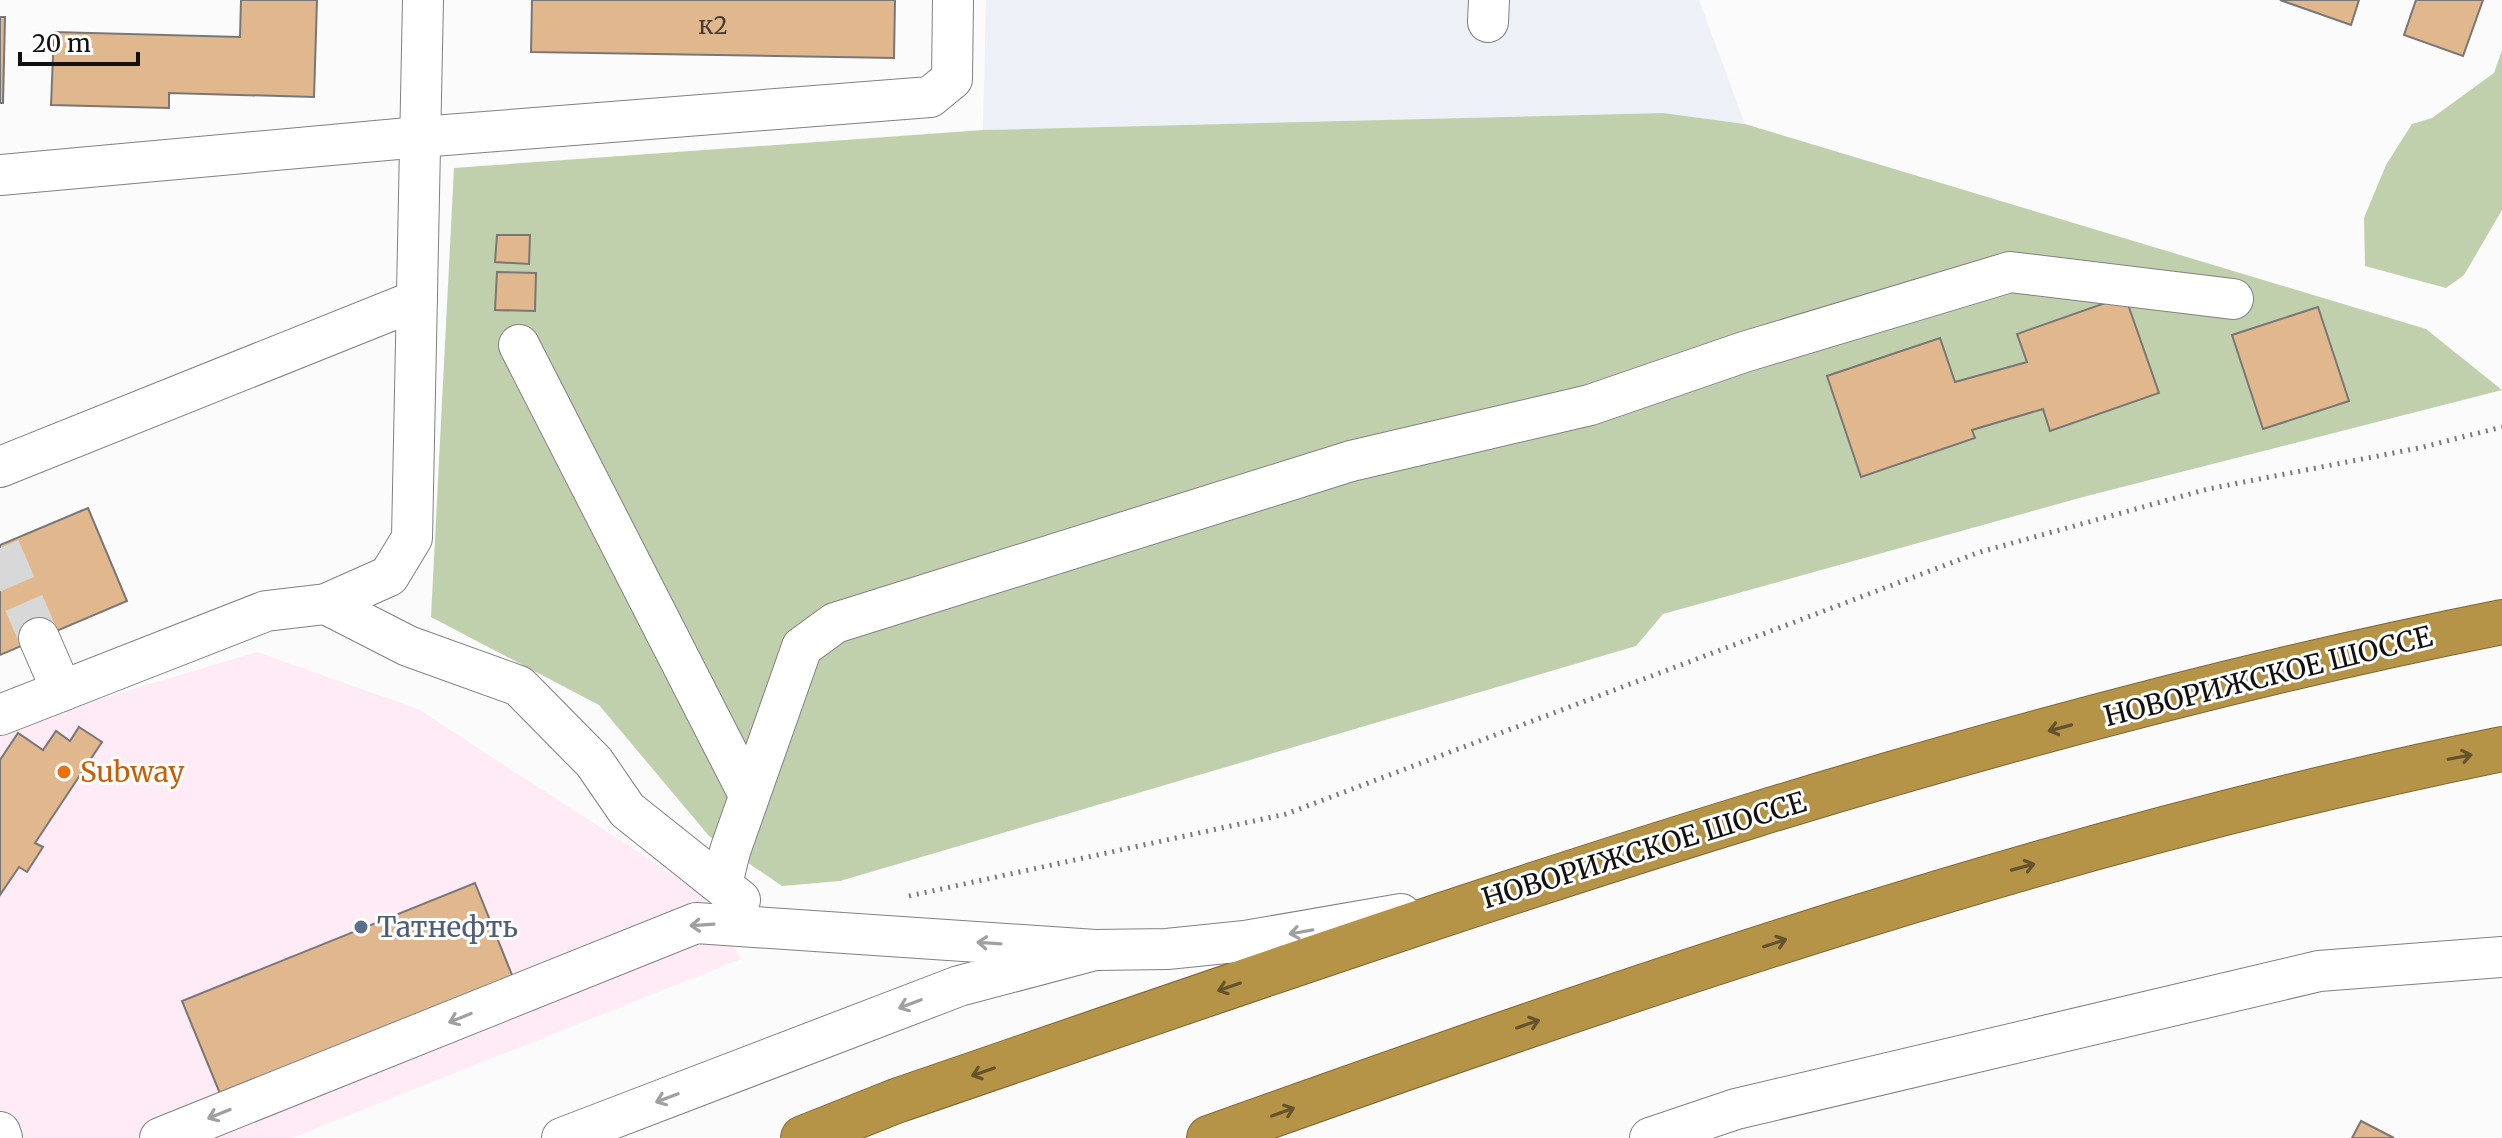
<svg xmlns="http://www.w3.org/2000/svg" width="2502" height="1138" viewBox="0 0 2502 1138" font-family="Merriweather,serif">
<rect width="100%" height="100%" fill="#fbfbfc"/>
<!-- commercial -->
<polygon fill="#feebf6" points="257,652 418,709 704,895 741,959 292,1138 0,1138 0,729"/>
<!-- built -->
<polygon fill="#eef0f8" points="986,0 1699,0 1745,124 1663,113 983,130"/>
<!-- green -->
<g fill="#c1d0ac">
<polygon points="2502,50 2502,210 2464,275 2446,288 2365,266 2364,218 2386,165 2412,124 2432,118 2494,73"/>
<polygon points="1663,113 1745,124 2426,329 2502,390 2083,497 1663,614 1636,646 840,881 782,886 709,836 599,705 431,617 454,168 983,130"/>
</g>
<!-- building -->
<g fill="#e1b88e" stroke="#787776" stroke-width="2">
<polygon points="241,0 317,0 314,97 169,93 169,108 51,105 54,32 240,37"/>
<polygon points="532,0 895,0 894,58 531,52"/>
<polygon points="2280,0 2359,0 2351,25"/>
<polygon points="2416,0 2483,0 2463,56 2404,35"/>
<polygon points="0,17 5,17 3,103 0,103"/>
<polygon points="497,235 530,235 529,264 495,262"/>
<polygon points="497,272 536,273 535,311 495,310"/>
<polygon points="2125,296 2159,393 2050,431 2043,409 1972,430 1975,438 1861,477 1827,376 1940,338 1955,382 2027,362 2017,334"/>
<polygon points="2318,307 2349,401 2263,429 2232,335"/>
<polygon points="88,508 127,601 0,655 0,545"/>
<polygon points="79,727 102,742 35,843 43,847 27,872 19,867 0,895 0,760 18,733 43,750 56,731 70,741"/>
<polygon points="475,883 514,980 221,1096 182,1001"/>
<polygon points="2361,1121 2394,1138 2352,1138"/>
</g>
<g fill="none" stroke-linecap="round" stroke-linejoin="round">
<!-- minor-tunnel -->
<polyline stroke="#d8d8d9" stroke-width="40" stroke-dasharray="40 20" stroke-linecap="butt" points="0,548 39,638"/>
<!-- minor casing -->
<g stroke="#808081" stroke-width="42">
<g id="minor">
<polyline points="1488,22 1489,0"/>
<polyline points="0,175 420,137 930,97 952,79 953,0"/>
<polyline points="519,345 749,795"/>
<polyline points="0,467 417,300"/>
<polyline points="326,604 408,646 519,686 594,762 627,810 740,900"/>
<polyline points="39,638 62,691"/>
<polyline points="0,715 266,611 326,604 389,576 412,538 423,0"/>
<polyline points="722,884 730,851 802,647 835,623 1351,461 1590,405 1744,352 2010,272 2233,299"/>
<polyline points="0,1132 2,1138"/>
<polyline points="160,1138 696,923 1095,950"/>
<polyline points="562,1138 959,986 1095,950 1167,949 1245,941 1401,914"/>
<polyline points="1650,1138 1736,1109 2319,971 2502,957"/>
</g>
</g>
<!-- highway casing -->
<g stroke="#7c6634" stroke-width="46">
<g id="highway">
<path d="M803,1138L896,1101C1424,920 1953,731 2502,622"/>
<path d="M1209,1138C1633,986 2060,839 2502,749"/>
</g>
</g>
<!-- path -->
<polyline stroke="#7b7b7c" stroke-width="5" stroke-dasharray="2 6" stroke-linecap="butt" points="909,896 1286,814 1980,552 2208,489 2419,448 2502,427"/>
<!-- minor -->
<use href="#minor" stroke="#fff" stroke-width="40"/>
<!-- highway -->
<use href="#highway" stroke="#b59447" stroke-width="44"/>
</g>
<!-- one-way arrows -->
<defs><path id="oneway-shaft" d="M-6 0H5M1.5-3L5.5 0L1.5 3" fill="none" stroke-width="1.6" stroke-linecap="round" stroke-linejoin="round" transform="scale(2)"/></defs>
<g stroke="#63522c">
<use href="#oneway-shaft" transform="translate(2060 728) rotate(165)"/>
<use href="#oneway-shaft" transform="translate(2460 757) rotate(-11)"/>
<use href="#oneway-shaft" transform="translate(2023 867) rotate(-15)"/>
<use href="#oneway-shaft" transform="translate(1775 943) rotate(-18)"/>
<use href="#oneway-shaft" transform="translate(1229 987) rotate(161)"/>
<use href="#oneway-shaft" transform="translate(1528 1024) rotate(-19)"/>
<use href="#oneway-shaft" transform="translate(983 1072) rotate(161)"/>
<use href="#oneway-shaft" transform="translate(1283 1112) rotate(-20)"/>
</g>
<g stroke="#a0a0a0">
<use href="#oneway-shaft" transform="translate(702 925) rotate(176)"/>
<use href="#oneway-shaft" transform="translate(1301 932) rotate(170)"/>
<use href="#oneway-shaft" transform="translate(989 943) rotate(-176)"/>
<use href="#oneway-shaft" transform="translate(910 1004) rotate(159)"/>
<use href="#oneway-shaft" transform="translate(460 1018) rotate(158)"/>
<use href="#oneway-shaft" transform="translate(667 1098) rotate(159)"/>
<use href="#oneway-shaft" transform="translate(219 1114) rotate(158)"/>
</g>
<!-- markers -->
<circle fill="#e8710a" stroke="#fff" stroke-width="3" cx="64" cy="772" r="8"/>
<circle fill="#5c6f8a" stroke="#fff" stroke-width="3" cx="361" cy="927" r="8"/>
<g text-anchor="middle" stroke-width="6" stroke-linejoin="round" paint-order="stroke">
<!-- number labels -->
<g font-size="24" fill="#453b30">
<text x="713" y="34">к2</text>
</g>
<!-- street labels -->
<g font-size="28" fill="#111" stroke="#fff">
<text transform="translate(2268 676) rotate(-14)" y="10">НОВОРИЖСКОЕ ШОССЕ</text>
<text transform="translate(1644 850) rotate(-17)" y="10">НОВОРИЖСКОЕ ШОССЕ</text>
</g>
<!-- food labels -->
<g font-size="28" fill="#c56008" stroke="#fff" text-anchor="start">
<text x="80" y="782">Subway</text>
</g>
<!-- service labels -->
<g font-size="28" fill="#4e5e75" stroke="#fff" text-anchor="start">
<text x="377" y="937">Татнефть</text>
</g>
</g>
<!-- scale -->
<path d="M20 52v12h118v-12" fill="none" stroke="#111111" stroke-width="4"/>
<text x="32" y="52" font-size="24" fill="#111111" stroke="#ffffff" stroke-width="6" paint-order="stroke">20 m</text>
</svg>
